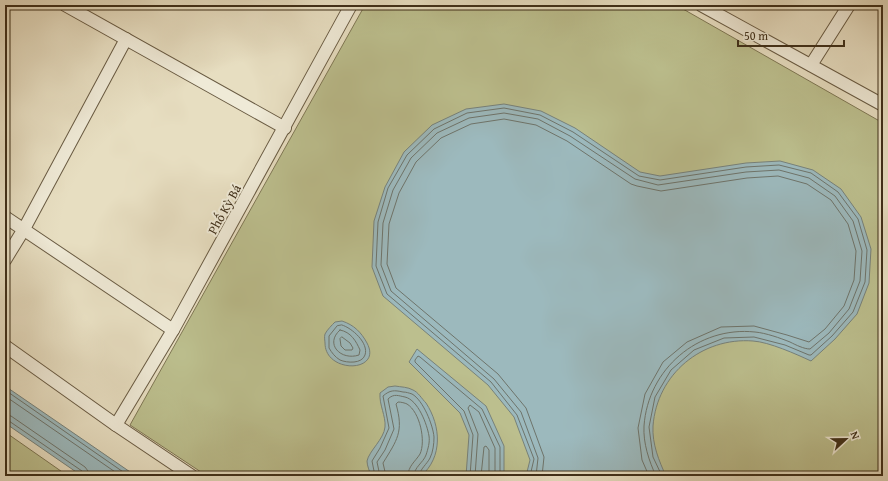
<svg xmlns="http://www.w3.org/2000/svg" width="888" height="481" viewBox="0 0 888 481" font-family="'Gentium Book Plus',serif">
<rect width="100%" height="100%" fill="#e7dec1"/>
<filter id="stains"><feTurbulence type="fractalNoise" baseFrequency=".005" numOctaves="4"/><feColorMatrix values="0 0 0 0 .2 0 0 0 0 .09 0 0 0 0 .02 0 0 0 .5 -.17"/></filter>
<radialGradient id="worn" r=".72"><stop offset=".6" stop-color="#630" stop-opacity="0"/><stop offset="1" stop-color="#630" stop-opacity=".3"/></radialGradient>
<!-- green -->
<g fill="#bcbf8e" stroke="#7e7754">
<polygon points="365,5 676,5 883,123 883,476 207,476 130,425"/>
<polygon points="5,432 68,476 12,476 5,471"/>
</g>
<!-- water -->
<g fill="#9cb9bd" stroke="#77827b">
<path d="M504,104L541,111L575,128L640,172L660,176L746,163L780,161L813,170L841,189L861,217L871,249L869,283L857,314L835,339L811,361C796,354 769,342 753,341C702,337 657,374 653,426C652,444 659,461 666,476H526L530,460L514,417L488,385L383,296L372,267L374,221L385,187L404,152L432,125L466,109Z"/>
<path d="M342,321C354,325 361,332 367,343C383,373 325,374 325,343C325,341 324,337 325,334C327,330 332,325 335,322Z"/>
<polygon points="417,349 486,406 504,446 504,476 466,476 469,435 460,413 409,362"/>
<polygon points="5,386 136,476 82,476 5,423"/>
<path d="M395,386C401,387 408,387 413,390C418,392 422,399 426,403C441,426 443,457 421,476H371C370,472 367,466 367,461C369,451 384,439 385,427C386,416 379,405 380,393L388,387Z"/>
</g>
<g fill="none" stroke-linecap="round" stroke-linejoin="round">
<!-- shore -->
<g stroke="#6e746b" stroke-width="1">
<path d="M342,325C352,328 369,343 365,355C362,364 347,363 340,360C335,357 332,353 329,348V336L337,326Z"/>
<path d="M340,330C351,332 356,341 360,350L359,355C341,361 324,344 340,330Z"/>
<polygon points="342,337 350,343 353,348 352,350 345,350 341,346 340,339"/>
<polyline points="5,390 129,476"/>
<polyline points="5,396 121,476"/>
<polyline points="5,415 11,416 85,467 88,471 89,476"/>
<polyline points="5,420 9,421 82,471 84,476"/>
<path d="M375,476L372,461L380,448L389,428L383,396C390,390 394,390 403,392C406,392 409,393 412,394C423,400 433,425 434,437C434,444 433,452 430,458C427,464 420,469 419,476"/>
<path d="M380,476L377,462L385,450L394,429L388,399C394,393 399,396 405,397C418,400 427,424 429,436C430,442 428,449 426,455C423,463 414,467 414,476"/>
<path d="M386,476L383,463C397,440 404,432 396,404L398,402C401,402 405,403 407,404C420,412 426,441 420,454C415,462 408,466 408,476"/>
<polyline points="470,476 473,435 464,411 415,362 415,360 418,356 420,357 482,409 500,447 500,476"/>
<polyline points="475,476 478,434 468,408 470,405 479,412 495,448 495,476"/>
<polyline points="481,476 484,447 486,446 489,450 489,476"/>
<polyline points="530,476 534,459 517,415 491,382 387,294 376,266 378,222 388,188 407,155 434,129 467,113 504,108 540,115 573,132 639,176 660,180 746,167 779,165 811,173 838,192 858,219 867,250 865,282 853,312 832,336 811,355 809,355 785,345 754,337 724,338 694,350 671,370 655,397 649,427 653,457 662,476"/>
<path d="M536,476L538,458L521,412L494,379L391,291L381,265L383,223L393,190L411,158L437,133L469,118L504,113L538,119L570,136L635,179L658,185L746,172L779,170L809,178L835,196L853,221L862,251L860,281L849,309L829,333L810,349C804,349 796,345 790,342C780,338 766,333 755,332C698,326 648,369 644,426C643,443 649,461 656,476"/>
<polyline points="542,476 544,457 526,408 498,374 396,288 387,264 389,224 399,193 416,162 441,138 471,124 504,119 536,125 567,141 631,184 637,186 661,191 747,178 778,176 807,184 831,200 848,224 856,251 854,280 844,306 825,329 809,342 787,335 754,326 721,327 687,342 663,362 645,394 638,428 642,460 649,476"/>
</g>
<!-- street casing -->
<g stroke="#695b43" stroke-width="14">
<g id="street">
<polyline points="65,5 285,128"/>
<polyline points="701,5 883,105"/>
<polyline points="811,65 849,5"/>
<polyline points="5,217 173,330"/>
<polyline points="5,260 24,229 126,39"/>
<polyline points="5,346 116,425 192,476"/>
<polyline points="116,425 173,330 351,5"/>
</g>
</g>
<!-- street -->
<use href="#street" stroke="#efead7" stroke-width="12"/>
</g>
<g text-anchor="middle" stroke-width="4" stroke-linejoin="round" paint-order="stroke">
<!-- street labels -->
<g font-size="13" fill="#3f2f19" stroke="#efead7">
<text transform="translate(224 209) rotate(-61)" y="5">Phố Kỳ Bá</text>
</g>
</g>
<!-- margin -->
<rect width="888" height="481" fill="none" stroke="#e7dec1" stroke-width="20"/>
<rect x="6" y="6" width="876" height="469" fill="none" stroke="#3f2f19" stroke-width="2"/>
<rect x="10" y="10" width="868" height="461" fill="none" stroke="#3f2f19"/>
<!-- north arrow -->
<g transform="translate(846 439) rotate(68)" stroke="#efead7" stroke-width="3" paint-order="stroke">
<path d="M0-3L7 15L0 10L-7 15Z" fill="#3f2f19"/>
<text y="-6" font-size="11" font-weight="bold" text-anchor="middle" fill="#3f2f19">N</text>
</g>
<!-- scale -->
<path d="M738 40v6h106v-6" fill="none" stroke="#3f2f19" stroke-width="2"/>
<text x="744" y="40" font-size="12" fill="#3f2f19" stroke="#efead7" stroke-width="3" paint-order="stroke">50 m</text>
<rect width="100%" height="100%" filter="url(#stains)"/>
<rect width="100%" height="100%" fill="url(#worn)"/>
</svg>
